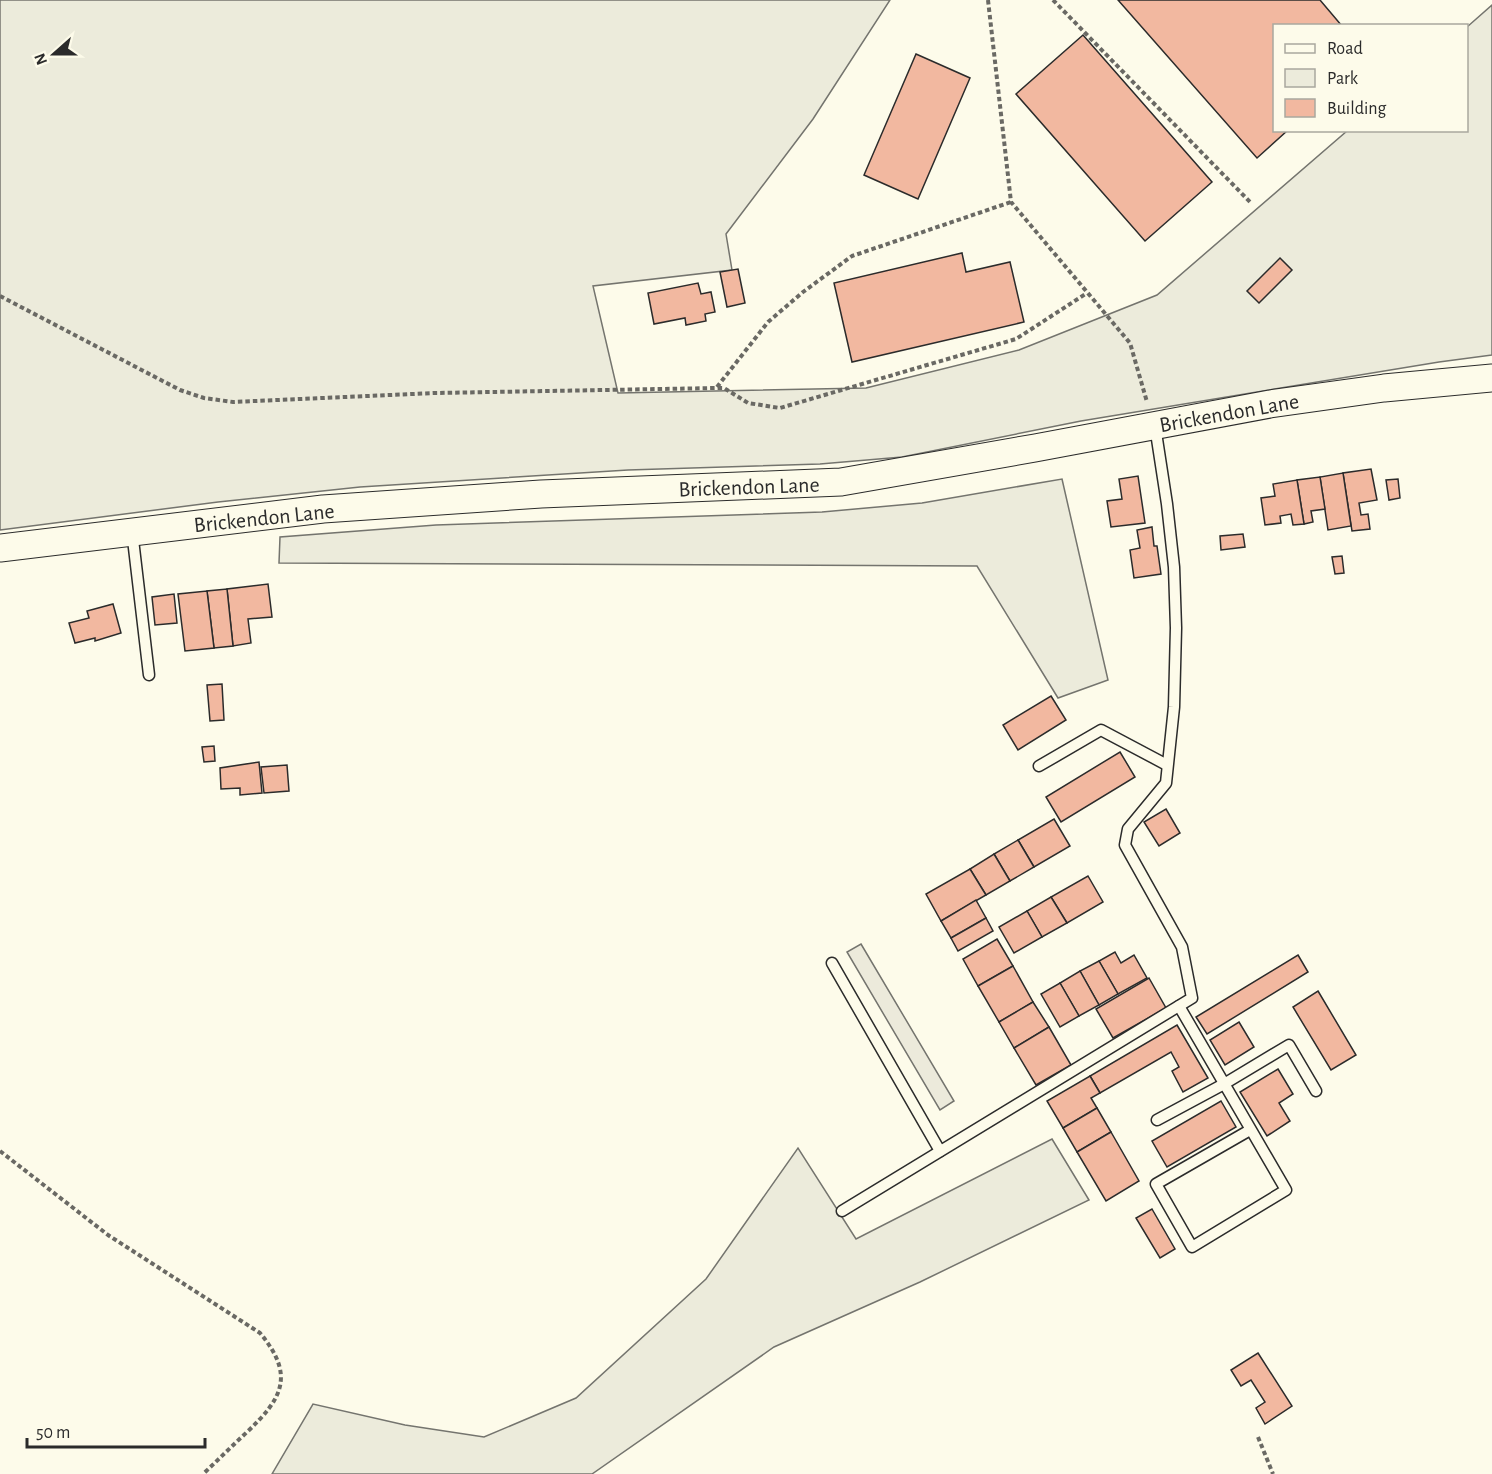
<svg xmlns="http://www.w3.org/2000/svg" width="1492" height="1474" viewBox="0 0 1492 1474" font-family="'Alegreya Sans',sans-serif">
<rect width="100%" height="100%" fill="#fdfbea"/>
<!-- green -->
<g fill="#ecebdb" stroke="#74746e" stroke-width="1.5">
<polygon points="0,0 890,0 813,119 726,234 732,270 593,286 618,393 866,388 1019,350 1157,295 1347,131 1466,130 1467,27 1492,5 1492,355 1439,362 1081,421 902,457 820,464 628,470 360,487 218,502 0,530"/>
<polygon points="1062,479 1108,680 1058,698 977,566 279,563 280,537 436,525 822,512 922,503"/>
<polygon points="1052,1139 1089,1200 920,1282 774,1347 592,1474 272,1474 313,1404 405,1425 484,1437 576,1398 706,1279 798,1148 856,1239"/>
</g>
<!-- parking -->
<polygon fill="#eceadb" stroke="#74746e" stroke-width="1.5" points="861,944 954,1101 940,1110 847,952"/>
<!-- building -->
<g fill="#f2b8a0" stroke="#2b2b2b" stroke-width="1.5">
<polygon points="1118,0 1320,0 1342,26 1274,26 1274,130 1288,130 1257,158"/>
<polygon points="1083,35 1212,182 1145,241 1016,94"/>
<polygon points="916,54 970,78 918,199 864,175"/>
<polygon points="962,253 966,272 1010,262 1024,322 852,362 834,283"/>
<polygon points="1280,258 1292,270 1259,303 1247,291"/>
<polygon points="738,269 745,303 727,307 720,272"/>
<polygon points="698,283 701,294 711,292 715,312 705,314 706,321 686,325 685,318 654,324 648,293"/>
<polygon points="1371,469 1377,500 1359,503 1361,515 1368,514 1370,529 1352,531 1343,473"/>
<polygon points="1343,473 1351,526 1328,530 1320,477"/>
<polygon points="1138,476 1145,523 1111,527 1107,501 1122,499 1119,479"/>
<polygon points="1320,477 1325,509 1311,511 1313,522 1304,524 1297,480"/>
<polygon points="1398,479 1400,498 1389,500 1386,480"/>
<polygon points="1297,480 1304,524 1293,525 1291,514 1280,516 1281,523 1265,525 1261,498 1275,496 1273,484"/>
<polygon points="1152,527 1154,546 1157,546 1161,574 1134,578 1130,550 1140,548 1137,530"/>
<polygon points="1243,534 1245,547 1221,550 1220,536"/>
<polygon points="1342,556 1344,573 1335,574 1332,557"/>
<polygon points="268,584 272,617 248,619 251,643 233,646 227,589"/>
<polygon points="227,589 233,646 214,648 207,591"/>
<polygon points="207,591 214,648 185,651 178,594"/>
<polygon points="174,594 177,623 155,625 152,597"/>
<polygon points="113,604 121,633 95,641 95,638 75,643 69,623 89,618 87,611"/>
<polygon points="222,684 224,720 210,721 207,685"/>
<polygon points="1051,696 1066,720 1018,750 1003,725"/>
<polygon points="214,746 215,761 204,762 202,747"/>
<polygon points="1120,752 1135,777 1061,822 1046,797"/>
<polygon points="259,762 262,793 240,795 240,788 221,789 220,768"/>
<polygon points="287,765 289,791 264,793 261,767"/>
<polygon points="1166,809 1180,833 1159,846 1144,822"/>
<polygon points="1054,819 1070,846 1034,867 1018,840"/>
<polygon points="1018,840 1034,867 1010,881 994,854"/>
<polygon points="994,854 1010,881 986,895 970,869"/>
<polygon points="970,869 986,895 941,921 926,894"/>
<polygon points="1088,876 1103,902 1067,923 1051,897"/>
<polygon points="1051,897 1067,923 1042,937 1027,911"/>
<polygon points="976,900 986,918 951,938 941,921"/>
<polygon points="1027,911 1042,937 1014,953 999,927"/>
<polygon points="986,918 993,931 958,951 951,938"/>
<polygon points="997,939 1013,966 978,986 963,959"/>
<polygon points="1115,952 1121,963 1134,955 1147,978 1118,994 1099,961"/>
<polygon points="1298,955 1308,972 1207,1034 1196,1017"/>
<polygon points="1099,961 1118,994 1099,1005 1080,971"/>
<polygon points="1013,966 1033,1002 999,1022 978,986"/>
<polygon points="1080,971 1099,1005 1079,1016 1060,983"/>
<polygon points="1149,978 1166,1008 1113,1038 1096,1009"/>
<polygon points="1060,983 1079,1016 1060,1027 1041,994"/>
<polygon points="1318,991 1356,1055 1331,1070 1293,1007"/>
<polygon points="1033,1002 1049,1027 1014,1048 999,1022"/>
<polygon points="1239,1022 1254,1047 1225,1065 1210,1040"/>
<polygon points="1177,1025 1208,1078 1183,1092 1172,1071 1179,1067 1171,1052 1100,1093 1090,1076"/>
<polygon points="1049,1027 1071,1065 1036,1085 1014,1048"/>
<polygon points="1278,1069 1293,1094 1279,1103 1290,1121 1267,1136 1240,1092"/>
<polygon points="1090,1076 1100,1093 1091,1098 1097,1108 1063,1128 1047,1101"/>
<polygon points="1221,1101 1236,1127 1167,1167 1152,1141"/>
<polygon points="1097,1108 1111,1132 1077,1152 1063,1128"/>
<polygon points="1111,1132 1139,1181 1106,1201 1077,1152"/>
<polygon points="1152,1209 1175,1249 1160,1258 1136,1218"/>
<polygon points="1258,1353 1292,1406 1265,1424 1256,1408 1265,1402 1251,1380 1241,1386 1231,1370"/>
</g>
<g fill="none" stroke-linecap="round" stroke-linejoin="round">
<!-- service casing -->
<g stroke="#2b2b2b" stroke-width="13">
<g id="service">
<polyline points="132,531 149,675"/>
<polyline points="1039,766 1101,730 1167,765"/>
<polyline points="832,963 940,1151"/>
<polyline points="1179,1006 1286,1190 1192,1247 1156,1184 1250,1130"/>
<polyline points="1157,1120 1224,1084 1289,1045 1316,1091"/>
<polyline points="842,1211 1192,998 1182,947 1125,845 1128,829 1166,783 1174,707 1176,628 1174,567 1167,504 1155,426"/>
</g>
</g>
<!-- tertiary casing -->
<g stroke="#2b2b2b" stroke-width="29">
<polyline id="tertiary" points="0,548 323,509 541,494 841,482 1035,448 1270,404 1384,388 1492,378"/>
</g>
<!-- path -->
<g stroke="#6a6964" stroke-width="4" stroke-dasharray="4.5 3" stroke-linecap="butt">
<polyline points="988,0 1011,202 1130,343 1147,402"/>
<polyline points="1053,0 1251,203"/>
<polyline points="0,296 180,390 204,398 233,402 435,393 717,388 724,388 748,403 780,408 1016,339 1087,293"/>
<polyline points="717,387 768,322 803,292 852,256 1011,202"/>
<path d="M0,1151L108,1235L260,1333C295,1375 283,1398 247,1432C232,1446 218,1460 203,1474"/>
<polyline points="1258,1437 1273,1474"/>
</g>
<!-- service -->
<use href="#service" stroke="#fdfbea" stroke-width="10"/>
<!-- tertiary -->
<use href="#tertiary" stroke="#fdfbea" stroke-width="27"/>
</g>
<g text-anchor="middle" stroke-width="4.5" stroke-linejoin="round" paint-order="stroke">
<!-- street labels -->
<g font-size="22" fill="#2b2b2b" stroke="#fdfbea">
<text transform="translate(1229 412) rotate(-10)" y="8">Brickendon Lane</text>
<text transform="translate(749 486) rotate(-2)" y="8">Brickendon Lane</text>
<text transform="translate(264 517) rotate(-6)" y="8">Brickendon Lane</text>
</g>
</g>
<!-- legend -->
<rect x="1273" y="24" width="195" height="108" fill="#fdfbea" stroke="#a9a89e" stroke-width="1.5"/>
<rect x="1285" y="44" width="30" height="9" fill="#fdfbea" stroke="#a9a89e" stroke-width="1.5"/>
<text x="1327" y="54" font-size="18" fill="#2b2b2b">Road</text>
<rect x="1285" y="69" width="30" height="18" fill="#ecebdb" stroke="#a9a89e" stroke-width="1.5"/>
<text x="1327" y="84" font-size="18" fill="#2b2b2b">Park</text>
<rect x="1285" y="99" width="30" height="18" fill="#f2b8a0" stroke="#a9a89e" stroke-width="1.5"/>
<text x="1327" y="114" font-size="18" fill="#2b2b2b">Building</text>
<!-- north arrow -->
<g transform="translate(54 54) rotate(249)" stroke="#fdfbea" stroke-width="4.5" paint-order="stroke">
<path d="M0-4.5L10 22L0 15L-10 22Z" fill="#2b2b2b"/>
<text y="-9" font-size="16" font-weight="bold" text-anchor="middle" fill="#2b2b2b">N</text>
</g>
<!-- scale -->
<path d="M27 1438v9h178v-9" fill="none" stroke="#2b2b2b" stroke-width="3"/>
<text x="36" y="1438" font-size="18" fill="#2b2b2b" stroke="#fdfbea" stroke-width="4.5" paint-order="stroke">50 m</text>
</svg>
